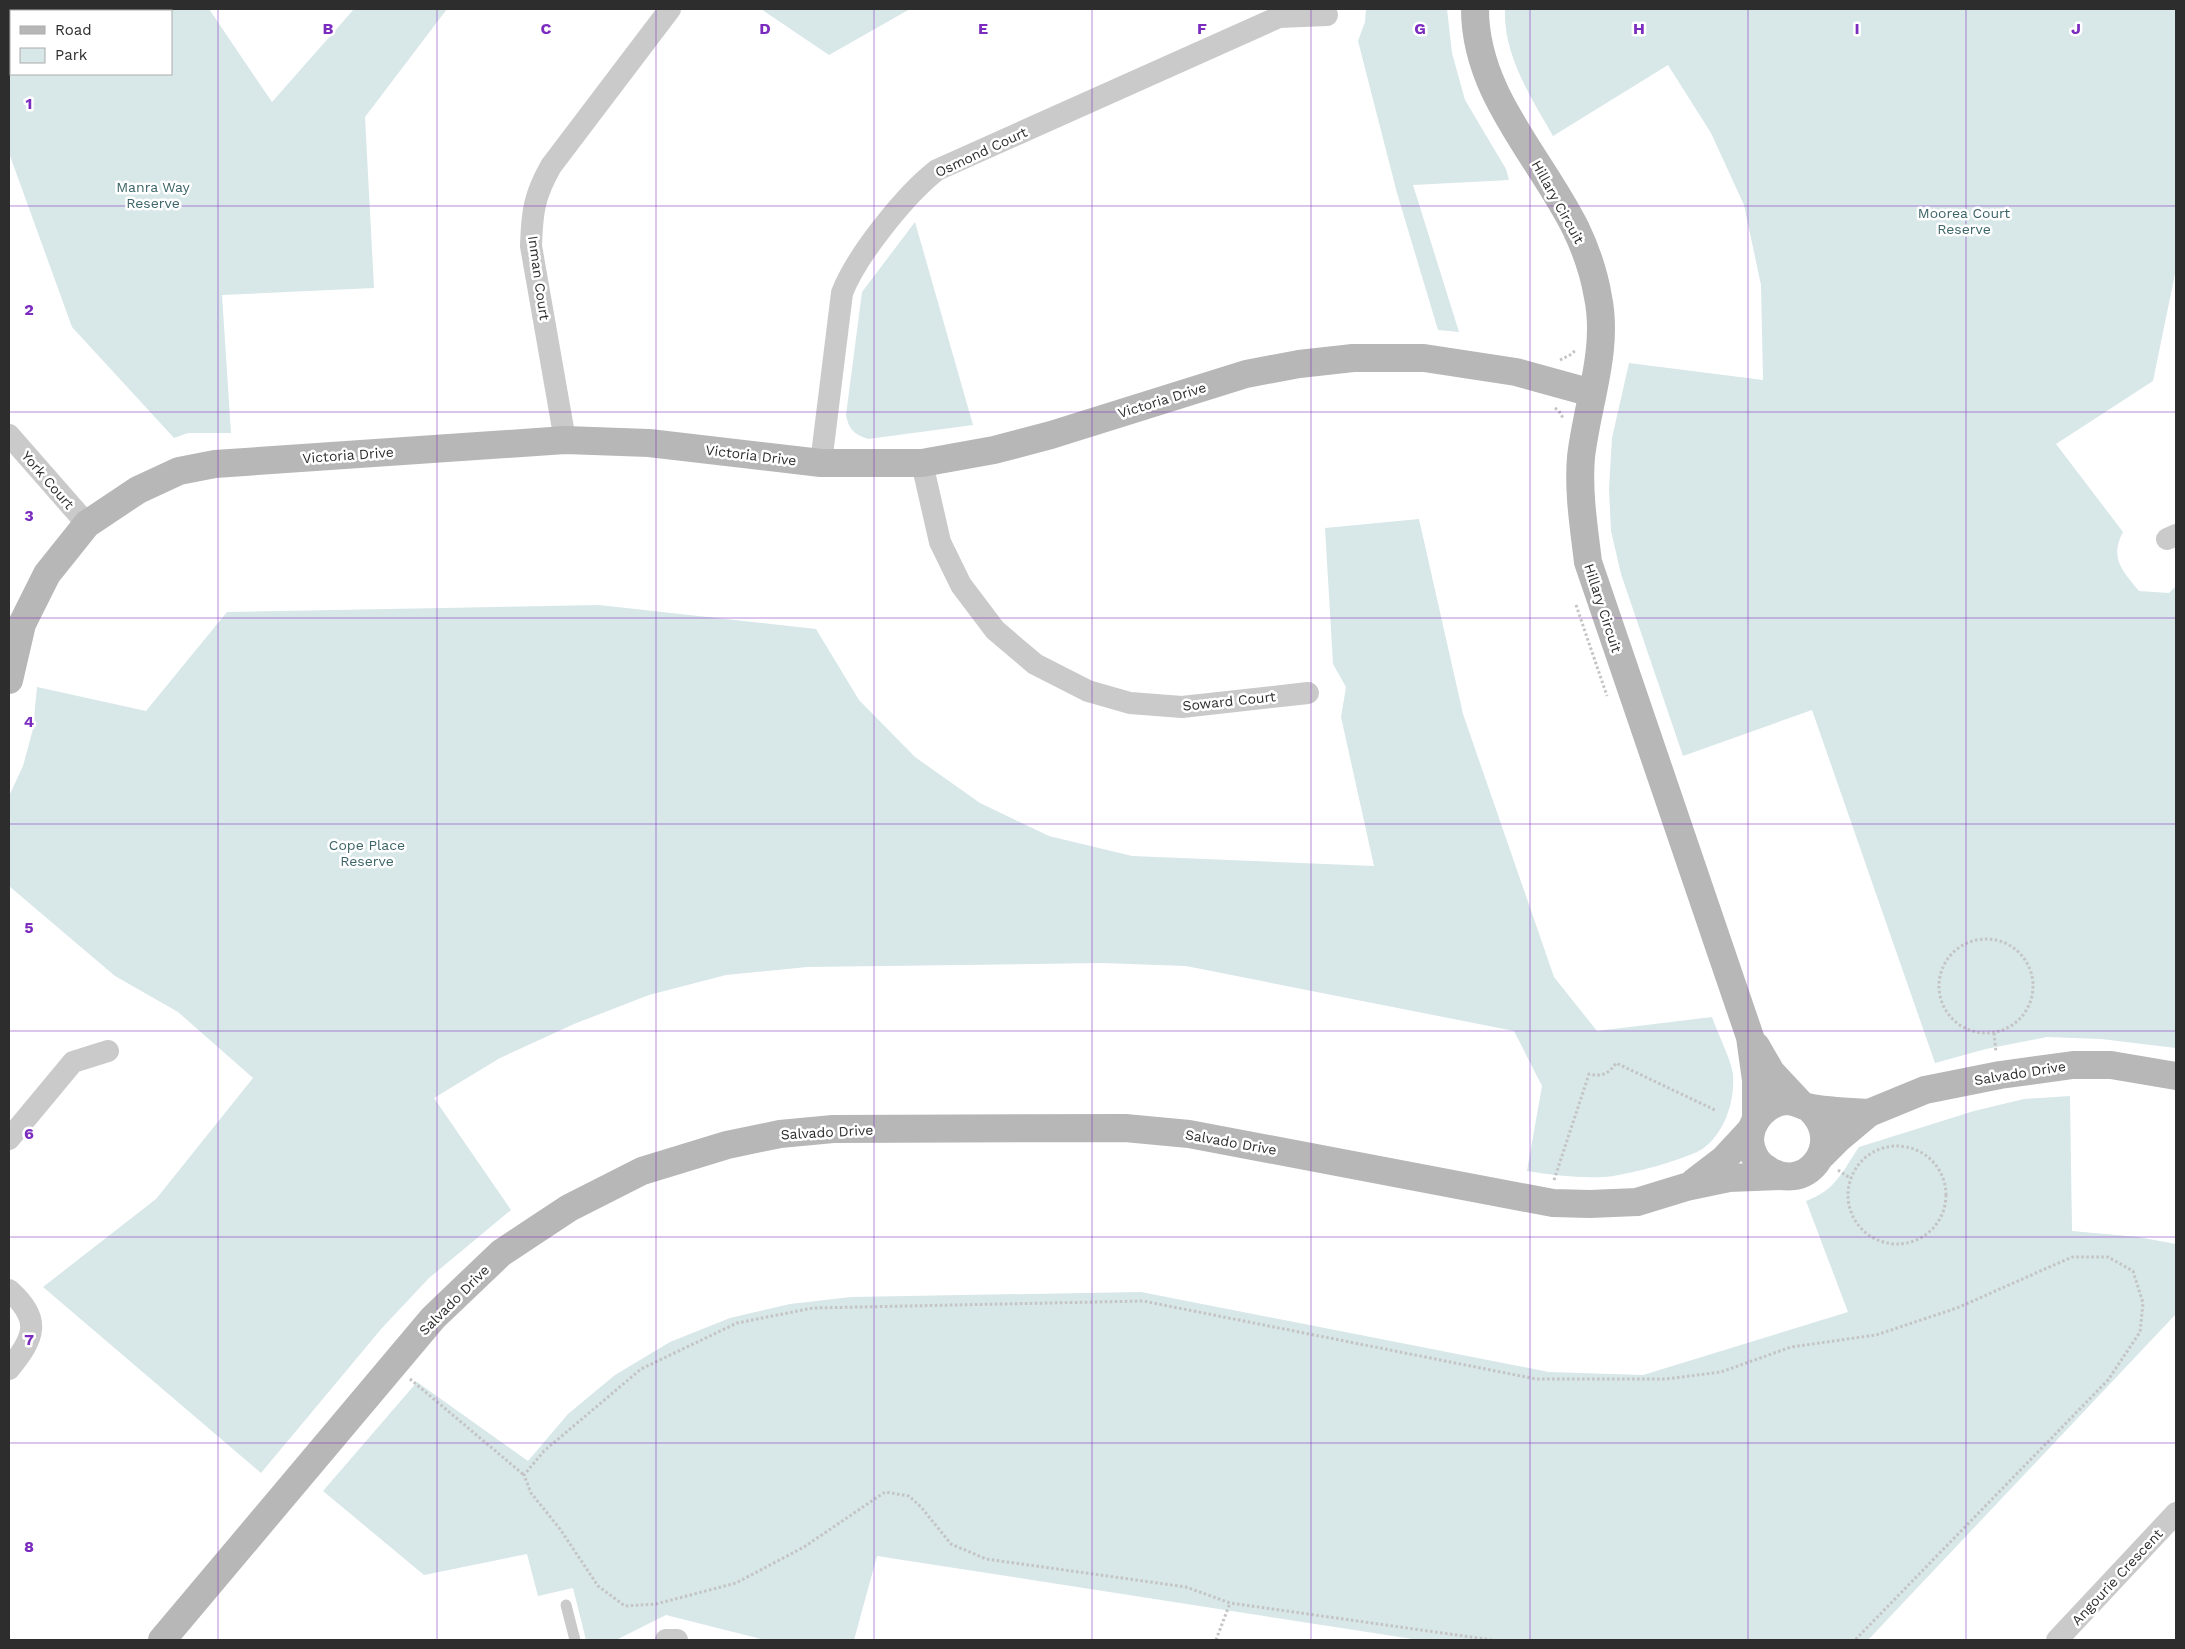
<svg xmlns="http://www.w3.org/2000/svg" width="2185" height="1649" viewBox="0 0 2185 1649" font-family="'Work Sans',sans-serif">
<rect width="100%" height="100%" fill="#fff"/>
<!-- green -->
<g fill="#d8e7e8" fill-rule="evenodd">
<path d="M9,9H209L272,102L354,9H447L365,117L374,288L222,295L231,433H188L174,438L72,327L9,153ZM171,11V74H11V11Z"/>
<polygon points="761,9 800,9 803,10 804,9 910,9 829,55"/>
<polygon points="1366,9 1447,9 1452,53 1465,100 1506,169 1509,180 1413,185 1459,332 1438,330 1397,193 1358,41 1365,22"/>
<path d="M1505,9H2176V269L2153,381L2056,444L2123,532C2109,559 2123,571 2139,591L2169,593L2176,586V1048L2101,1039L2047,1037L1986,1049L1935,1063L1812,710L1683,756L1621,574L1611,531L1609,489L1612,438L1629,363L1763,380L1761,285L1744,205L1711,133L1668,65L1553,136C1531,97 1503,55 1505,9Z"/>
<path d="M915,222L973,425L868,439C854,434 849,430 846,415L862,292Z"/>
<path d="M1419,519L1463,714L1554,977L1597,1031L1712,1017C1717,1032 1732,1061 1733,1075C1735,1100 1725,1131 1705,1147C1693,1158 1621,1177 1603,1177C1577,1178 1552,1175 1527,1171L1542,1086L1514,1031L1186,966L1102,963L807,967L726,975L649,995L574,1024L500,1058L434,1098L511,1210L429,1278L382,1328L261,1473L43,1287L156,1199L253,1078L178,1012L115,976L9,886V796L23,766L33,729L37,687L146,711L227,612L599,605L816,629L859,700L915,757L980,803L1049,836L1132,856L1374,866L1341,717L1346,687L1333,664L1325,528Z"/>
<path d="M2070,1096L2072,1231L2138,1237L2176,1244V1314L1868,1640H1419L877,1556L854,1640H765L666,1615L616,1640H586L573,1588L538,1596L527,1554L424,1575L323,1491L417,1382L528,1461L568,1414L615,1375L670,1342L730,1318L790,1304L851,1297L1141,1292L1549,1372L1643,1375L1848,1312L1806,1201C1836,1190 1842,1172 1859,1147L1974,1111L2024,1099Z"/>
</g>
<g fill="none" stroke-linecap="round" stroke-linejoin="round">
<!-- path -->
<g stroke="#c4c4c4" stroke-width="3" stroke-dasharray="2.5 2.5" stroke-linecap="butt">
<polyline points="1560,360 1570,355 1576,350"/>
<polyline points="1555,408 1559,411 1563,418"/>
<polyline points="1576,605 1607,696"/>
<circle cx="1986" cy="986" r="47"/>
<polyline points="1994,1033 1996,1052"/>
<circle cx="1897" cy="1195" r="49"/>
<polyline points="1838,1170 1850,1178"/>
<path d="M1554,1180L1589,1074C1601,1077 1609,1074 1616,1063L1715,1110"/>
<polyline points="410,1379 524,1475"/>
<polyline points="1216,1640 1230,1603"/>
<polyline points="1492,1640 1230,1603 1186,1587 986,1559 951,1544 921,1507 909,1496 885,1492 804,1547 736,1583 656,1604 625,1606 598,1586 560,1529 531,1493 524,1475 544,1451 641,1369 737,1323 813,1308 1143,1301 1536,1379 1666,1379 1721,1372 1791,1347 1876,1335 1957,1308 2072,1257 2108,1257 2133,1271 2143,1303 2140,1332 2108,1380 1855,1640"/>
</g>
<!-- lane -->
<polyline stroke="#cacaca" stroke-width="11" points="566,1605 575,1640"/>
<!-- street -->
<g stroke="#cacaca" stroke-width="22">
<polyline points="9,435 87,524"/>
<path d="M565,440L531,246C532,212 534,196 551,166L670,9"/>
<path d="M821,463L842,293C856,256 906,194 937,170L1279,17L1327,15"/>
<polyline points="922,463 940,542 961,585 995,630 1035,664 1088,691 1130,703 1182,707 1308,693"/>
<polyline points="2167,539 2176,535"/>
<polyline points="9,1139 73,1062 108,1051"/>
<path d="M9,1290C42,1320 35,1337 9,1369"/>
<polyline points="666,1640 677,1640"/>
<polyline points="2057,1640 2176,1513"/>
</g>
<!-- secondary -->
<g stroke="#b7b7b7" stroke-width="28">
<path d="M1475,9C1475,94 1540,156 1576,229C1586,250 1594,273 1598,297C1609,350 1587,404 1581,457C1578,492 1584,528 1588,562L1750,1037L1756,1080V1119"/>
<polyline points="9,680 22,624 47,574 87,524 138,490 179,471 215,464 565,440 649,443 821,463 922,463 994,450 1051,435 1246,374 1299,364 1353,358 1424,358 1516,372 1592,393"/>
<polyline points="1756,1046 1771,1072 1800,1103"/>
<path d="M1809,1108C1848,1143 1804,1199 1764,1167C1756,1162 1751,1151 1750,1141C1750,1121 1766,1102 1787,1101C1797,1101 1803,1107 1812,1108C1831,1111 1850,1112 1869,1113"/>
<polyline points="1822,1155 1838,1139 1869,1113 1925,1090 2000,1075 2073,1065 2111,1065 2176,1076"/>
<polyline points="1694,1182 1724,1159 1751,1130"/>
<polyline points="162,1640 433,1318 501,1253 569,1208 642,1171 727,1145 780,1134 833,1129 1125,1128 1189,1134 1553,1203 1590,1204 1637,1202 1686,1187 1729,1178 1782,1176"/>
</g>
</g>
<!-- grid -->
<path fill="none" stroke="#7b2cbf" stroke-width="1" stroke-opacity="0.55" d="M218,9V1640M437,9V1640M656,9V1640M874,9V1640M1092,9V1640M1311,9V1640M1530,9V1640M1748,9V1640M1966,9V1640M9,206H2176M9,412H2176M9,618H2176M9,824H2176M9,1031H2176M9,1237H2176M9,1443H2176"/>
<g text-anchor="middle" stroke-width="5" stroke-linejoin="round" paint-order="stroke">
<!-- street labels -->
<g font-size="14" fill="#2d2d2d" stroke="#fff">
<text transform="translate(981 152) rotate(-25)" y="5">Osmond Court</text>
<text transform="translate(1558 202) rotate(61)" y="5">Hillary Circuit</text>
<text transform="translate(539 278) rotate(82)" y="5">Inman Court</text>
<text transform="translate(1162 400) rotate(-17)" y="5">Victoria Drive</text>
<text transform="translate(348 455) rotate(-4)" y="5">Victoria Drive</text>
<text transform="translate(751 455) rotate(7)" y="5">Victoria Drive</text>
<text transform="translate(48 480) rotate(49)" y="5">York Court</text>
<text transform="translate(1603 608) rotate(72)" y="5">Hillary Circuit</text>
<text transform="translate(1229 701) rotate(-6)" y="5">Soward Court</text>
<text transform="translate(2020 1073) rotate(-9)" y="5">Salvado Drive</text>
<text transform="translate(827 1132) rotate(-3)" y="5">Salvado Drive</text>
<text transform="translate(1231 1142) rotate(10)" y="5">Salvado Drive</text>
<text transform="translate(454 1300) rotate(-45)" y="5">Salvado Drive</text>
<text transform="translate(2117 1577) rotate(-47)" y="5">Angourie Crescent</text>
</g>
<!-- park labels -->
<g font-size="14" fill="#3b6468" stroke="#fff">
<text x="153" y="192">Manra Way<tspan x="153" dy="16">Reserve</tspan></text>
<text x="1964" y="218">Moorea Court<tspan x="1964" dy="16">Reserve</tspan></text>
<text x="367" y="850">Cope Place<tspan x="367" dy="16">Reserve</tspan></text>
</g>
</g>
<g font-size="16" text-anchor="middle" font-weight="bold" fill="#7b2cbf" stroke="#fff" stroke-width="5" stroke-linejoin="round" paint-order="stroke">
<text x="328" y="34">B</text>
<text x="546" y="34">C</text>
<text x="765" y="34">D</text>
<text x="983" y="34">E</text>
<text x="1202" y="34">F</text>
<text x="1420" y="34">G</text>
<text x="1639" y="34">H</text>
<text x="1857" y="34">I</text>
<text x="2076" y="34">J</text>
<text x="29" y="109">1</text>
<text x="29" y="315">2</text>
<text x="29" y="521">3</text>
<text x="29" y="727">4</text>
<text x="29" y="933">5</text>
<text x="29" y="1139">6</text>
<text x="29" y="1345">7</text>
<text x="29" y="1552">8</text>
</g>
<!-- border -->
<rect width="2185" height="1649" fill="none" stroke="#2d2d2d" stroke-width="20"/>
<!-- legend -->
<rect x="10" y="10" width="162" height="65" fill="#ffffff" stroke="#ababab"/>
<rect x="20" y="26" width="25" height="8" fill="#b7b7b7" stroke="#ababab"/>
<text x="55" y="35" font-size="15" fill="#2d2d2d">Road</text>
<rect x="20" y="48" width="25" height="15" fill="#d8e7e8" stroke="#ababab"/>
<text x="55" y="60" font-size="15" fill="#2d2d2d">Park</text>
</svg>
